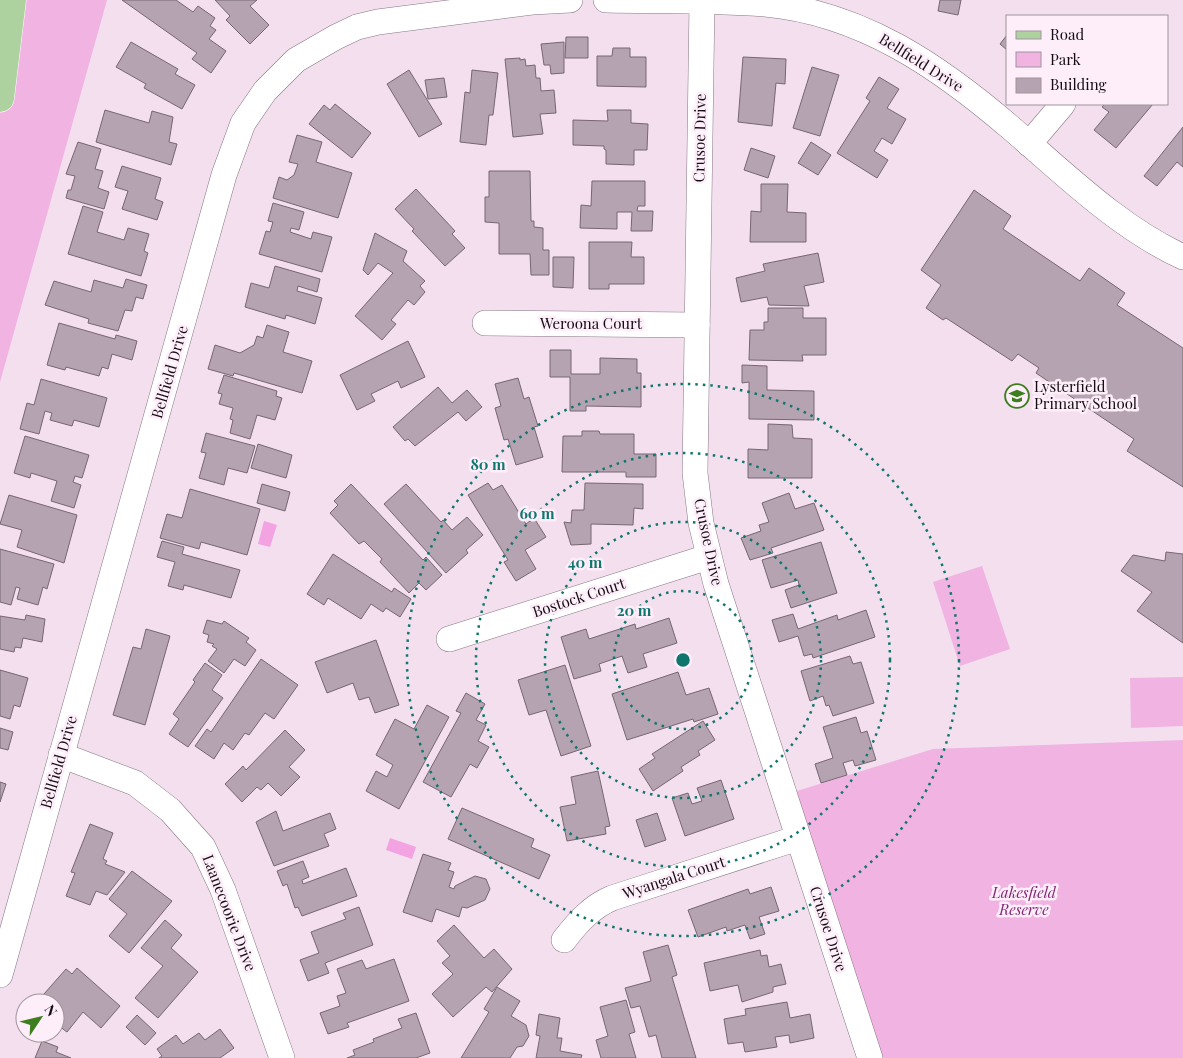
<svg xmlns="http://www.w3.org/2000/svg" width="1183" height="1058" viewBox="0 0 1183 1058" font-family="'Playfair Display',serif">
<rect width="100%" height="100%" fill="#f3dfee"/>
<!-- green -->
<g fill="#f0b3e2">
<polygon points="12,0 107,0 0,382 0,89"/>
<polygon points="982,566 1010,649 960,666 933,582"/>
<polygon points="1183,677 1183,726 1131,728 1130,678"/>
<polygon points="1183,740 1183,1058 870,1058 784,795 933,749"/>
</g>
<!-- water -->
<g fill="#f3a2e2">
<polygon points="264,521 277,525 270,547 258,544"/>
<polygon points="390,838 416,847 412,859 386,850"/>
</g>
<!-- building -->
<g fill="#b5a3b1" stroke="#776672">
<polygon points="122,0 176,0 193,12 198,6 215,18 210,26 216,30 209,39 226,51 211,73 192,59 197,53"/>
<polygon points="215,0 257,0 250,6 269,25 250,44 226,20 230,16"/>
<polygon points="940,0 961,0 958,15 938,11"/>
<polygon points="1007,35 1007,50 1000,44"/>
<polygon points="566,37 588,37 588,58 565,58"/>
<polygon points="131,42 178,69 175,74 195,85 182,109 144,88 146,84 116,67"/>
<polygon points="564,42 564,73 551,74 550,65 544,65 541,44"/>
<polygon points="613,48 630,48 630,57 646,57 646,87 597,86 597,56 612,56"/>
<polygon points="743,57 786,59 785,84 776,83 772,126 738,122"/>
<polygon points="520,58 520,60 525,59 526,66 535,65 536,78 540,78 541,91 554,90 556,113 540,114 543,134 513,137 505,59"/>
<polygon points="812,67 839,75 820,136 793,128"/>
<polygon points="409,70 442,124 419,137 387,84"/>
<polygon points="472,70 498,73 493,115 489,115 486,145 460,142 465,92 470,93"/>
<polygon points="879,77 899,89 887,108 906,119 892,144 882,138 874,151 888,160 877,178 837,153 870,101 866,98"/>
<polygon points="444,78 447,97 428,99 425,80"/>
<polygon points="335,104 371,133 352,158 309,124 324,105 330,110"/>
<polygon points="1105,104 1153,104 1116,148 1094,130 1109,112 1102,107"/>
<polygon points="105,110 149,123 152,111 173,117 169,142 177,144 171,165 96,142"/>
<polygon points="607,110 631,110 631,123 648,124 647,150 634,150 634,165 606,164 606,150 604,149 604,146 573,145 573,120 608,121"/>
<polygon points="1183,127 1183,167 1177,162 1157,186 1144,176"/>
<polygon points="297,135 322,142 316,162 352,173 338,218 273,198 279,177 287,180 294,175 298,164 289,162"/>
<polygon points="78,142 101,149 95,169 103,171 98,188 109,192 104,209 66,198 68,190 71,190 75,176 66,174"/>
<polygon points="811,142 831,155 818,175 798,163"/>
<polygon points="751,148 775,156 768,178 744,170"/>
<polygon points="122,166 161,178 155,199 163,202 157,220 122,209 128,191 115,187"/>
<polygon points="489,171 530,171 531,221 534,221 534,227 543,228 543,250 549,250 549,275 531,275 530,254 499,254 499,223 485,222 485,197 489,197"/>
<polygon points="592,181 645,181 645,206 638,206 637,211 653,211 652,231 631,231 632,212 617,212 617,229 580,228 581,205 591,206"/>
<polygon points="761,184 788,184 787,212 806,213 806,242 750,242 751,211 761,212"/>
<polygon points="416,189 455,231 452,234 465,248 445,266 412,231 414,229 395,209"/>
<polygon points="974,190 1011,216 1003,229 1080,281 1089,268 1125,293 1117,305 1183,348 1183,487 1127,451 1134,439 1036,373 1039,368 1018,354 1012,361 946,318 943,320 926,308 941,285 921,270"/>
<polygon points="273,203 304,212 299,230 291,228 290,232 311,239 313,232 332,237 322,272 259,254 266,231 270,232 273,222 268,221"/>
<polygon points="83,206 103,212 97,232 124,240 128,228 149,234 144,251 148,253 141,276 68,254"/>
<polygon points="375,233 407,251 403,261 425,281 420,286 425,292 414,305 408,300 391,320 396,324 382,340 355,316 393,273 378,263 368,275 363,270"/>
<polygon points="589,242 632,242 631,257 644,257 644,284 609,284 609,289 589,289"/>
<polygon points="818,253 824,282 804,286 809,306 769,305 767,297 741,302 736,278 765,271 763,264"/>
<polygon points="553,257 574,257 573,288 553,287"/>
<polygon points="275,266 320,279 317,292 298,286 297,291 322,298 315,324 286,315 285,319 245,307 251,283 269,288"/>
<polygon points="126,279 147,285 143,299 136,297 132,311 125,310 118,331 88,323 89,319 45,305 54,281 91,292 94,280 123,288"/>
<polygon points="768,308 803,308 803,318 826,318 826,355 802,355 803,361 749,360 750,330 764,330 764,322 768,322"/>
<polygon points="59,323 115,339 116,335 137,341 132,360 112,354 108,369 102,367 99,376 66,367 65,370 47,365"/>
<polygon points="267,325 289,332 283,352 312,361 302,393 234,373 233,376 208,369 215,345 240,353 254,345 257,336 263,338"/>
<polygon points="408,341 425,377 401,388 398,381 371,394 375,401 357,410 340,375"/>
<polygon points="550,350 571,350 571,374 600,374 600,358 637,359 637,373 641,373 641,407 586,406 586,411 570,411 570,377 550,377"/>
<polygon points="742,365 767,366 767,390 814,391 814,420 749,419 749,382 742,383"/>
<polygon points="224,375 277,391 276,396 282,398 275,420 257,415 250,439 230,433 233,420 230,419 233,408 219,404 222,394 218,393"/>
<polygon points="518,378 524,399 529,397 538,426 534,427 543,457 516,465 508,439 504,440 495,408 501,406 495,384"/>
<polygon points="41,379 107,398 99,427 74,420 72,426 50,420 52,413 45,411 39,434 20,429 27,403 34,405"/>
<polygon points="438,387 452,403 467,390 482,407 466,421 458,412 415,446 408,439 405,441 393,427"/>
<polygon points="768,424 792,425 793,438 812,439 812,478 748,478 748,449 768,450"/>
<polygon points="582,431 599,431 600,434 634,434 634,454 656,454 656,477 626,477 626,472 562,472 563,436 582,436"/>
<polygon points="206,433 255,446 247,473 228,468 224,485 199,478 206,453 201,452"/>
<polygon points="25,436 89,455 82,478 75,476 73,482 81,485 74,508 51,501 57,481 31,473 30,478 14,473"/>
<polygon points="258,444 292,455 286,478 251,468"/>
<polygon points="488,483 493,490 502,485 526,524 534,518 546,537 525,550 536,569 516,581 504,562 508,560 468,495"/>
<polygon points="585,483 643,484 643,509 634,508 633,525 591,524 591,544 571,545 564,522 571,523 572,510 584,510"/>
<polygon points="262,484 290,492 285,511 257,503"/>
<polygon points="351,484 423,560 426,557 442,575 426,590 419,583 409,593 380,562 382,559 364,541 359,544 330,513 338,505 334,501"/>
<polygon points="406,484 441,522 443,520 452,530 467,517 483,535 466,550 468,553 446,573 384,504"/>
<polygon points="190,489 260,509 247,555 201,542 199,549 160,538 167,514 182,518"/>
<polygon points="789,493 795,509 814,503 824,530 771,548 773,553 750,560 741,538 761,531 759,525 769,522 762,503"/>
<polygon points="9,495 77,515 64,563 17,547 22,530 0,524"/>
<polygon points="162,541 184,547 182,554 240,570 231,598 184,585 183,590 168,586 175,562 157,557"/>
<polygon points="821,542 837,593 791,608 785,590 799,585 798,580 771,588 762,560"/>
<polygon points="0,549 54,564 47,589 43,587 38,605 17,599 20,588 16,587 11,605 0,602"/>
<polygon points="1166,552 1183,554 1183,643 1137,611 1152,592 1121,571 1133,555 1165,561"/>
<polygon points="333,554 392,592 394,588 411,599 400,617 386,608 383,612 371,604 361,619 328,598 324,605 307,594"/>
<polygon points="866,610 875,637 813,658 812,654 804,656 798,636 779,642 772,620 793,614 798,629 837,615 838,620"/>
<polygon points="26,615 45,619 42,642 23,638 21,648 15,647 14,652 0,649 0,616 25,620"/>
<polygon points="669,618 677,643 643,654 647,667 628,673 622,656 599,664 601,671 574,679 561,637 586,629 589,639 635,624 636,629"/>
<polygon points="207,620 222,624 224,621 249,638 246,642 256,650 245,666 234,659 224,673 208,661 217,649 212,646 214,644 207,642 209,635 203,633"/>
<polygon points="146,629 170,636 145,725 113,715 133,647 141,649"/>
<polygon points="376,640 399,705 375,713 369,697 359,700 353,683 327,693 315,662"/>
<polygon points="850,656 853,664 861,662 874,703 833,716 829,705 826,706 823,696 810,701 801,671"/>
<polygon points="261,659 298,685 274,719 265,713 249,735 245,733 233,750 224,743 214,759 195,746 207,729 211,732"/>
<polygon points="205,663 222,675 212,690 223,698 188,747 169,734 179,719 173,714 195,682 193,680"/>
<polygon points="565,665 591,746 561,756 546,710 529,715 518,680"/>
<polygon points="0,670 28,678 20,707 14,705 10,719 0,716"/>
<polygon points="678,672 686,695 709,688 718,714 694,722 693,719 627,740 612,694"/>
<polygon points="466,693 485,704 476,720 486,725 478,741 489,747 477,768 470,764 451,797 423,782 461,713 456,711"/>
<polygon points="427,705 449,717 399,809 366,791 376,771 387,777 393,765 376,755 395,719 414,729"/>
<polygon points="856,717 861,733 867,731 876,760 855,766 853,760 843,763 847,775 821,783 815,764 833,758 823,727"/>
<polygon points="703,721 715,740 698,751 700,755 681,767 683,771 653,791 639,769 655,758 652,754"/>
<polygon points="0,728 13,732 8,750 0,748"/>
<polygon points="285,730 305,750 289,767 300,777 281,796 268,783 261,790 257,787 242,802 225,784 243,766 246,770"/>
<polygon points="598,771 610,826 605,827 606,834 567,841 560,807 576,804 571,777"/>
<polygon points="721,780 734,819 685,836 672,798 688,793 692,804 702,801 697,788"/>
<polygon points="0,782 6,784 0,802"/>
<polygon points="462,808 534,839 531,847 550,855 539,879 448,839"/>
<polygon points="276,811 283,831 330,813 336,829 324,834 329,846 274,866 256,822"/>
<polygon points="657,813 666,840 645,847 636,820"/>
<polygon points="90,824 113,833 103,859 107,861 105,864 125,872 107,895 96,891 90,905 66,896 75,873 71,872"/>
<polygon points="423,854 451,863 448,870 454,872 449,887 454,889 455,886 475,876 486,879 490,889 485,900 467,908 462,907 459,917 436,909 432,922 403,912"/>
<polygon points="303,861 309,877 302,880 303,884 346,868 357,896 302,916 298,907 295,908 287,884 283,886 277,871"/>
<polygon points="132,871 172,901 129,953 109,936 127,914 109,899"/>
<polygon points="771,887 779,911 759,917 765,934 750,939 745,925 727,931 726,927 698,937 688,910 748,889 750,894"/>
<polygon points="359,907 373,945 325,963 329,973 308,981 300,960 319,953 311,932 346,919 343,913"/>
<polygon points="165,920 182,935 171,948 198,972 158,1018 135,998 163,966 141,948"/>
<polygon points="454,925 484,958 494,949 512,969 492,992 486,987 453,1017 432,994 453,974 442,963 450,956 437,941"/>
<polygon points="668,945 677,975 672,977 696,1058 662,1058 656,1035 649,1037 640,1006 631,1008 625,988 651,981 643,952"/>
<polygon points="760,950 761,956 767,955 769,967 781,964 786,984 773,987 773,992 742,1002 738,985 710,991 704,963"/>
<polygon points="394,959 409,1001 347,1023 349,1027 328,1034 320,1013 340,1006 337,996 346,993 337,969 362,960 366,969"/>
<polygon points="77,968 120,1006 101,1028 83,1012 67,1032 55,1023 55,1003 36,1003 66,969 72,974"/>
<polygon points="497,987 520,1001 511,1016 526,1025 529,1036 523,1046 517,1047 510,1058 461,1058 489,1012 484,1009"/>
<polygon points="626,1000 635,1032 629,1034 636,1058 601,1058 596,1040 608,1036 600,1007"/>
<polygon points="787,1002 790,1018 810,1014 814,1038 790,1043 789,1035 775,1037 777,1047 745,1052 743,1042 728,1044 724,1019 746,1015 745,1009"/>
<polygon points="416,1013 430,1053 416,1058 347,1058 355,1055 353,1050 374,1042 373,1039 402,1028 398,1019"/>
<polygon points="539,1014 560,1018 557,1038 562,1038 560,1051 582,1055 581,1058 536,1058 540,1036 536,1035"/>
<polygon points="137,1015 156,1033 145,1045 126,1027"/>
<polygon points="220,1029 234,1048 220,1058 159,1058 162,1056 157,1049 176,1035 183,1044 199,1033 205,1040"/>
<polygon points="42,1041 58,1047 56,1052 71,1058 35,1058"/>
</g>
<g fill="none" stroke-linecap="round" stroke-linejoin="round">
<!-- minor casing -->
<g stroke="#887784" stroke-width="26">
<g id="minor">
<path d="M606,0C659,1 713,0 765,4C862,13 940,67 1011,128C1065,174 1118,227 1183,257"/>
<polyline points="702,2 695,473 701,523 716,584 870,1058"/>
<polyline points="1029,144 1063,104"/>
<polyline points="485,323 697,325"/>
<polyline points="449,639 708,557"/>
<polyline points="61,755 135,783 170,810 203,847 223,890 282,1058"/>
<path d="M564,940C578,922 591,907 612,898L798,838"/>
<polyline points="0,975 224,175 243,123 265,91 296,60 336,37 357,27 378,22 532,2 570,0"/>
</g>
</g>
<!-- major casing -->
<g stroke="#fff" stroke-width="29">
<polyline id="major" points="0,98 12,0"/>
</g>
<!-- minor -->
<use href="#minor" stroke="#fff" stroke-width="25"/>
<!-- major -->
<use href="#major" stroke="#aed1a0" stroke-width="28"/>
</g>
<!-- distance rings -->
<g fill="none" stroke="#0f766e" stroke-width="2.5" stroke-dasharray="2.5 5">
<circle cx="683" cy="660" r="69"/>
<circle cx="683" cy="660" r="138"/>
<circle cx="683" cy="660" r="207"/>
<circle cx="683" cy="660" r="276"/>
</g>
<!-- icons -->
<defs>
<g id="school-ring" transform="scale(1.25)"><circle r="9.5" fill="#feeefa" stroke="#3d7e1e" stroke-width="1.5"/><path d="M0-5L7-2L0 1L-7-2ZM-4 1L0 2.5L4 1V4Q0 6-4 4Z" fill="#3d7e1e"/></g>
</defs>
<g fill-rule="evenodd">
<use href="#school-ring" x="1017" y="396"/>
</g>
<g text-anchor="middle" stroke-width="5" stroke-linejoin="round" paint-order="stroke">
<!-- street labels -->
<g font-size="15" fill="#130d12" stroke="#feeefa">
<text transform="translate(921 63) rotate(32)" y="5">Bellfield Drive</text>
<text transform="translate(700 138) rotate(-89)" y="5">Crusoe Drive</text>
<text x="591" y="329">Weroona Court</text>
<text transform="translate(170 372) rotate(-74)" y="5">Bellfield Drive</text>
<text transform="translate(708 542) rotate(78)" y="5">Crusoe Drive</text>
<text transform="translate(579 598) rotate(-18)" y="5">Bostock Court</text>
<text transform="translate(59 762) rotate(-74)" y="5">Bellfield Drive</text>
<text transform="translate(674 878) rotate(-18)" y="5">Wyangala Court</text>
<text transform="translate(229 913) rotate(69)" y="5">Laanecoorie Drive</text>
<text transform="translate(828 929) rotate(72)" y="5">Crusoe Drive</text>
</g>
<!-- poi labels -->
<g font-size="15" fill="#130d12" stroke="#feeefa" text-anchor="start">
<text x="1034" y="392">Lysterfield<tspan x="1034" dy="17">Primary School</tspan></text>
</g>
<!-- park labels -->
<g font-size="15" font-style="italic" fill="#822674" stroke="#feeefa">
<text x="1024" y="898">Lakesfield<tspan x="1024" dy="17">Reserve</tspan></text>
</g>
</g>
<circle cx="683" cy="660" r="8" fill="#0f766e" stroke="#feeefa" stroke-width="2.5"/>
<g font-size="15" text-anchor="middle" font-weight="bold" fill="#0f766e" stroke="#feeefa" stroke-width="5" stroke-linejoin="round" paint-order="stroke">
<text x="488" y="470">80 m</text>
<text x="537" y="519">60 m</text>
<text x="585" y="568">40 m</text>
<text x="634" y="616">20 m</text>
</g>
<!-- legend -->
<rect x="1006" y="15" width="162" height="90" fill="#feeefa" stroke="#a0949d"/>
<rect x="1016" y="31" width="25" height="8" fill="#aed1a0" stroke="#a0949d"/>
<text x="1050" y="40" font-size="15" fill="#130d12">Road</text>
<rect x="1016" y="52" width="25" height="15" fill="#f0b3e2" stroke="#a0949d"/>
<text x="1050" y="65" font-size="15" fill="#130d12">Park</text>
<rect x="1016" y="78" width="25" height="15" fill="#b5a3b1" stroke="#a0949d"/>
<text x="1050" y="90" font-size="15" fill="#130d12">Building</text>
<!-- north arrow -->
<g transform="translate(40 1018) rotate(55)"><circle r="24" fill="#feeefa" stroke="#a0949d"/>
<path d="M0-4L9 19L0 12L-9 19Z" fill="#3d7e1e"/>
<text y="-8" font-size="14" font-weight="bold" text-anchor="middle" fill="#130d12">N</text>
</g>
</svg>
